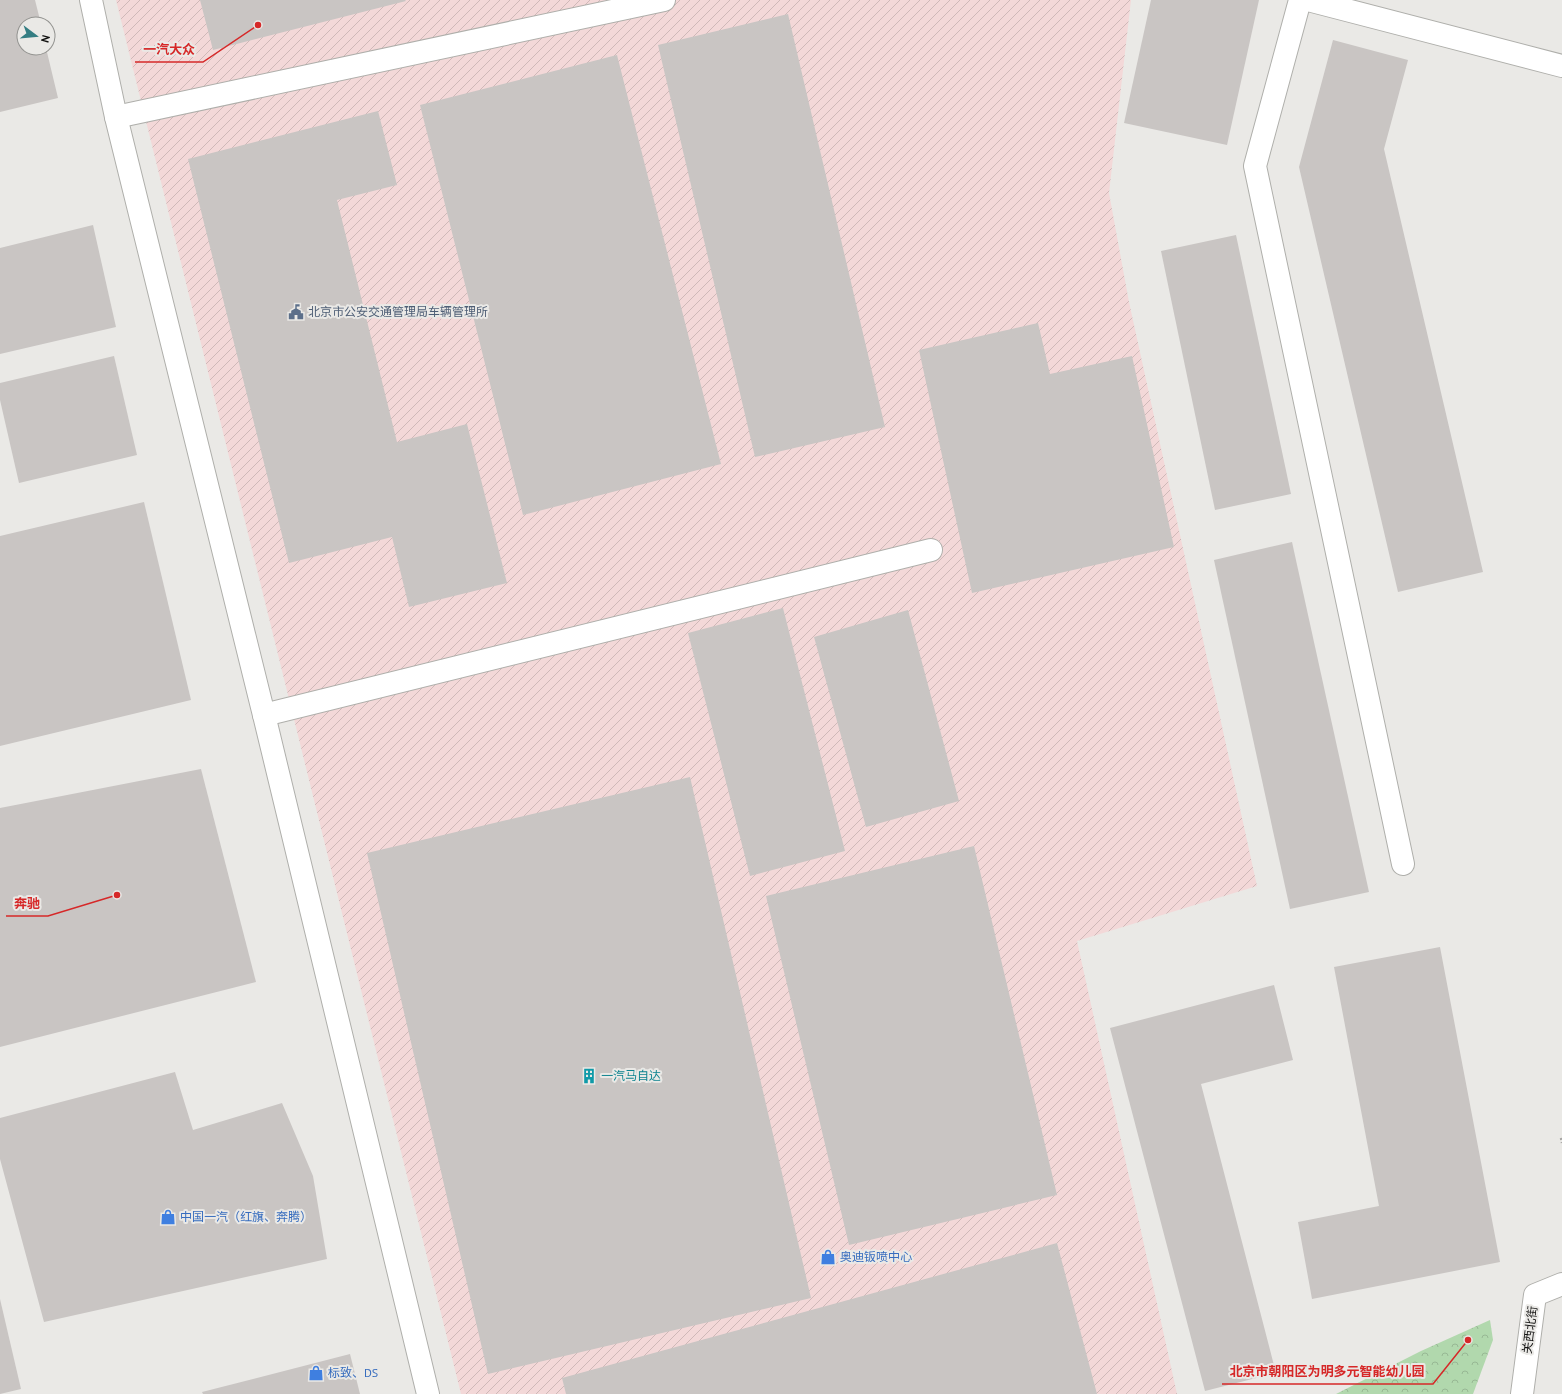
<svg xmlns="http://www.w3.org/2000/svg" width="1562" height="1394" viewBox="0 0 1562 1394" font-family="'PT Sans','Noto Sans SC',sans-serif">
<defs>
<pattern id="industrial-furrows" width="10" height="10" patternUnits="userSpaceOnUse"><rect width="10" height="10" fill="#f3d8d8"/><path d="M-1 1l2-2M0 10L10 0M9 11l2-2" fill="none" stroke="#cfb8b8"/></pattern>
<pattern id="park-crowns" width="20" height="18" patternUnits="userSpaceOnUse"><rect width="20" height="18" fill="#b1d8ad"/><path d="M2 6a3 3 0 1 1 6 0M12 15a3 3 0 1 1 6 0" fill="none" stroke="#97b894"/></pattern>
</defs>
<rect width="100%" height="100%" fill="#eae9e6"/>
<!-- industrial -->
<polygon fill="url(#industrial-furrows)" points="116,0 1131,0 1109,193 1129,302 1257,886 1077,941 1177,1394 461,1394"/>
<!-- park -->
<polygon fill="url(#park-crowns)" points="1490,1320 1493,1340 1473,1394 1336,1394 1421,1351"/>
<!-- building -->
<g fill="#c9c5c3">
<polygon points="0,0 35,0 41,24 24,24 24,48 46,48 58,98 0,112"/>
<polygon points="200,0 405,0 406,1 213,50"/>
<polygon points="1151,0 1259,0 1227,145 1124,123"/>
<polygon points="788,14 885,427 755,457 658,45"/>
<polygon points="1333,40 1408,60 1384,149 1483,572 1398,592 1299,167"/>
<polygon points="617,55 721,464 523,515 420,105"/>
<polygon points="378,111 397,185 337,200 397,442 467,424 507,583 409,607 392,537 289,563 188,159"/>
<polygon points="93,225 116,327 0,354 0,248"/>
<polygon points="1236,235 1291,494 1215,510 1161,251"/>
<polygon points="1038,323 1050,374 1132,356 1174,547 972,593 919,350"/>
<polygon points="114,356 137,455 19,483 0,400 0,383"/>
<polygon points="144,502 191,700 0,746 0,536"/>
<polygon points="1292,542 1369,892 1290,909 1214,560"/>
<polygon points="783,608 845,851 750,876 688,633"/>
<polygon points="908,610 959,801 866,827 814,637"/>
<polygon points="201,769 256,982 0,1047 0,808"/>
<polygon points="690,777 811,1298 488,1374 367,853"/>
<polygon points="974,846 1057,1195 849,1245 766,896"/>
<polygon points="1440,947 1500,1262 1312,1299 1298,1222 1379,1206 1334,967"/>
<polygon points="1274,985 1293,1060 1201,1084 1276,1373 1205,1391 1110,1028"/>
<polygon points="175,1072 193,1130 282,1103 313,1176 327,1259 44,1322 0,1159 0,1118"/>
<polygon points="1057,1243 1097,1394 566,1394 562,1378"/>
<polygon points="0,1299 21,1389 0,1394"/>
<polygon points="350,1354 360,1394 203,1394 202,1392"/>
</g>
<g fill="none" stroke-linecap="round" stroke-linejoin="round">
<!-- minor casing -->
<g stroke="#afafab" stroke-width="24">
<g id="minor">
<polyline points="91,0 116,117 264,715 428,1394"/>
<polyline points="1300,0 1255,166 1403,864"/>
<polyline points="1308,0 1562,66"/>
<polyline points="116,117 664,0"/>
<polyline points="264,715 931,550"/>
<polyline points="1522,1394 1535,1295 1562,1284"/>
</g>
</g>
<!-- path -->
<polyline stroke="#a6a5a3" stroke-width="2.5" stroke-dasharray="2 2" stroke-linecap="butt" points="1561,1138 1562,1143"/>
<!-- minor -->
<use href="#minor" stroke="#fff" stroke-width="22"/>
</g>
<!-- icons -->
<defs>
<g id="civic-bare" transform="scale(1.2)"><path d="M-.6-6.5H3V-4.5H.6V-3L4-1V1h2V6H-6V1h2V-1L-.6-3ZM-1.2 2.5V6h2.4V2.5Z" fill="#5c6f8a" stroke="#eae9e6" stroke-width="2.5" paint-order="stroke"/></g>
<g id="building-bare" transform="scale(1.2)"><path d="M-4-6H4V6H1V3H-1V6H-4ZM-2.5-4.3h1.7v1.8h-1.7ZM.8-4.3h1.7v1.8H.8ZM-2.5-1h1.7V.8h-1.7ZM.8-1h1.7V.8H.8Z" fill="#0f9aa8" stroke="#eae9e6" stroke-width="2.5" paint-order="stroke"/></g>
<g id="shop-bare" transform="scale(1.2)"><path d="M-5-2.5h2.3a2.7 3.5 0 0 1 5.4 0H5L5.5 6h-11ZM-1.5-2.5h3a1.5 2.3 0 0 0-3 0Z" fill="#3f7fe0" stroke="#eae9e6" stroke-width="2.5" paint-order="stroke"/></g>
</defs>
<g fill-rule="evenodd">
<use href="#civic-bare" x="296" y="312"/>
<use href="#building-bare" x="589" y="1076"/>
<use href="#shop-bare" x="168" y="1217"/>
<use href="#shop-bare" x="828" y="1257"/>
<use href="#shop-bare" x="316" y="1373"/>
</g>
<g text-anchor="middle" stroke-width="4" stroke-linejoin="round" paint-order="stroke">
<!-- service labels -->
<g font-size="12" fill="#4e5e75" stroke="#eae9e6" text-anchor="start">
<text x="308" y="316">北京市公安交通管理局车辆管理所</text>
</g>
<!-- culture labels -->
<g font-size="12" fill="#0d838f" stroke="#eae9e6" text-anchor="start">
<text x="601" y="1080">一汽马自达</text>
</g>
<!-- shop labels -->
<g font-size="12" fill="#366cbe" stroke="#eae9e6" text-anchor="start">
<text x="180" y="1221">中国一汽（红旗、奔腾）</text>
<text x="840" y="1261">奥迪钣喷中心</text>
<text x="328" y="1377">标致、DS</text>
</g>
<!-- street labels -->
<g font-size="12" fill="#111110" stroke="#eae9e6">
<text transform="translate(1530 1330) rotate(-83)" y="4">关西北街</text>
</g>
</g>
<!-- callouts -->
<path fill="none" stroke="#d62828" stroke-width="1.5" d="M258 25L203 62H135M117 895L48 916H6M1468 1340L1433 1384H1222"/>
<g fill="#d62828" stroke="#eae9e6" stroke-width="1.5">
<circle cx="258" cy="25" r="4"/>
<circle cx="117" cy="895" r="4"/>
<circle cx="1468" cy="1340" r="4"/>
</g>
<g font-size="13" text-anchor="middle" font-weight="bold" fill="#d62828" stroke="#eae9e6" stroke-width="4" stroke-linejoin="round" paint-order="stroke">
<text x="169" y="54">一汽大众</text>
<text x="27" y="908">奔驰</text>
<text x="1327" y="1376">北京市朝阳区为明多元智能幼儿园</text>
</g>
<!-- north arrow -->
<g transform="translate(36 36) rotate(106)"><circle r="19" fill="#eae9e6" stroke="#939390"/>
<path d="M0-3L7 15L0 10L-7 15Z" fill="#347d82"/>
<text y="-6" font-size="11" font-weight="bold" text-anchor="middle" fill="#111110">N</text>
</g>
</svg>
